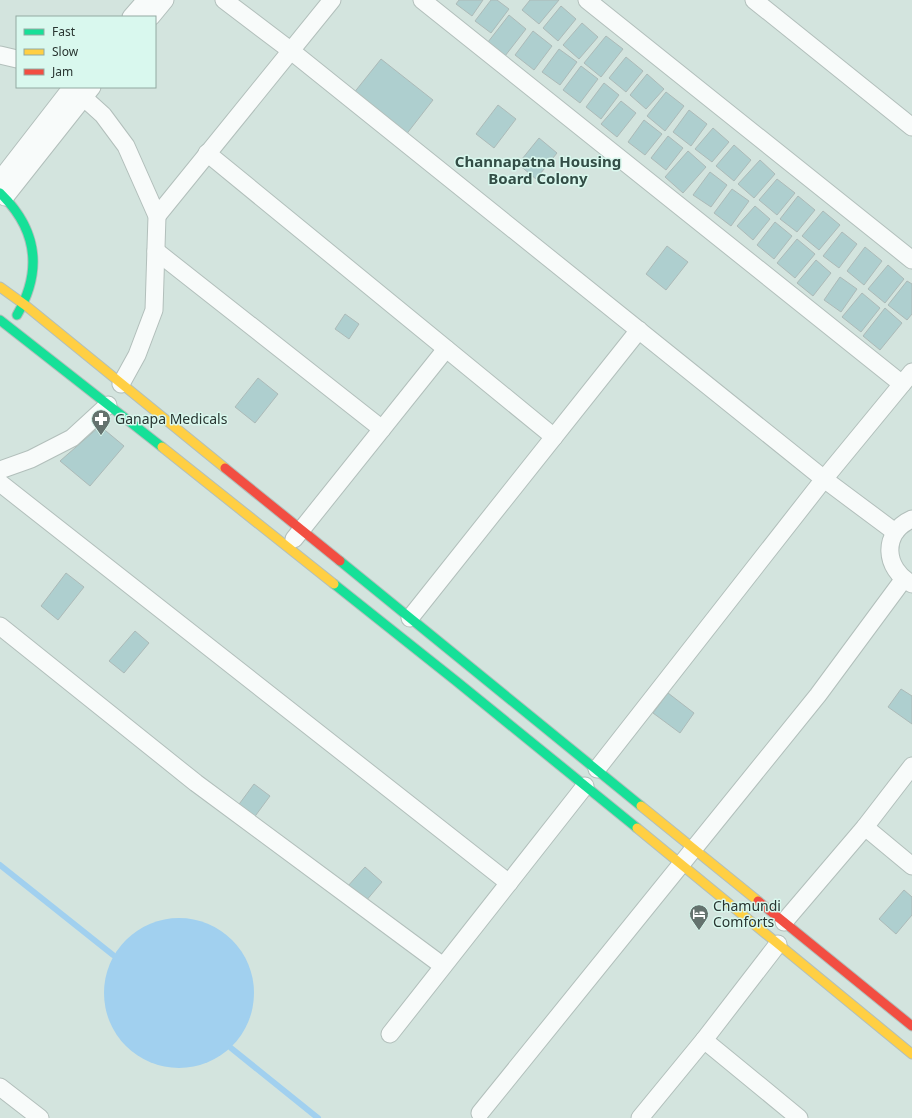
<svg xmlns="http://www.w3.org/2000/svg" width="912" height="1118" viewBox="0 0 912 1118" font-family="'Noto Sans',sans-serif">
<rect width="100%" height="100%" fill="#d3e4de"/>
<!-- water -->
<circle fill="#a1d0ef" cx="179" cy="993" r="75"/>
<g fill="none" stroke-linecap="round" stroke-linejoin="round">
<!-- stream -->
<g stroke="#a1d0ef" stroke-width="6">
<polyline points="0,865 113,955"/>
<polyline points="231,1048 318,1118"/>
</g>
</g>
<!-- building -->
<g fill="#aecfcf" stroke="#acbab8">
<polygon points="459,0 483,0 472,16 456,4"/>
<polygon points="491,0 497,0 509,9 491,33 475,21"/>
<polygon points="530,0 559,0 539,24 522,10"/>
<polygon points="561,6 576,19 558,41 543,28"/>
<polygon points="509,15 526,29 505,56 488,42"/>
<polygon points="582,23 598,37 579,59 563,45"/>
<polygon points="533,31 552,46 534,70 515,55"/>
<polygon points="606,36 623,49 601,77 584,63"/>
<polygon points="559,49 577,62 560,85 542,72"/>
<polygon points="626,57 643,71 626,92 609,78"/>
<polygon points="381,59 433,100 405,136 353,94"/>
<polygon points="581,66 598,79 580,103 563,90"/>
<polygon points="647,74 664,89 646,109 630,95"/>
<polygon points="604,83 619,95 601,119 586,107"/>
<polygon points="666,92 684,106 665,131 647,116"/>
<polygon points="621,101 636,113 617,137 601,124"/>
<polygon points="498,105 516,119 494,148 476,134"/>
<polygon points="689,110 707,124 691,146 673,132"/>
<polygon points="644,120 662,134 645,155 628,142"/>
<polygon points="713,128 729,142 712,162 695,149"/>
<polygon points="668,136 683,148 666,170 651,158"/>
<polygon points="539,138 557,153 536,179 518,164"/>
<polygon points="734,145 751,160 734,181 716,166"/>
<polygon points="688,151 706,167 683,193 665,177"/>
<polygon points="760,160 775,174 754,198 738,184"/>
<polygon points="710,172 727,185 711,207 693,195"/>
<polygon points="777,179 795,193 777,215 759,200"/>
<polygon points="732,189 749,201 731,226 714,213"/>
<polygon points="798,196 815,210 797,232 780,219"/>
<polygon points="755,206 770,219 753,240 737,226"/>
<polygon points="823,211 840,225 819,250 802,236"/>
<polygon points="775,222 792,236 774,259 757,245"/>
<polygon points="842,232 857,244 839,268 823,256"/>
<polygon points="797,239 815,254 795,278 777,263"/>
<polygon points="667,246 688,262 666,290 646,274"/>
<polygon points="865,247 882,261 864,285 847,271"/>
<polygon points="816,260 831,273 813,296 797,283"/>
<polygon points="888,265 904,279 885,303 868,289"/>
<polygon points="840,277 857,289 841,312 824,300"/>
<polygon points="907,281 912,284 912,314 907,320 888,305"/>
<polygon points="862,293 880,308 861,332 842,317"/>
<polygon points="885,308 902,323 880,350 863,336"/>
<polygon points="345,314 359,324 349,339 335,329"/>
<polygon points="258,378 278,394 255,423 235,407"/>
<polygon points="100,426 124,446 90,486 60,461"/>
<polygon points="66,573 84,587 58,620 41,606"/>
<polygon points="135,631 149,643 124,673 109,661"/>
<polygon points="901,689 912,696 912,724 888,707"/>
<polygon points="668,693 694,713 680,733 653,713"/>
<polygon points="254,784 270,796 253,819 237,807"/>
<polygon points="365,867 382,882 365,902 347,887"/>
<polygon points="904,890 912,897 912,915 896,934 879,919"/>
</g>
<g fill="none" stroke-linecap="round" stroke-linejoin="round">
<!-- street casing -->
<g stroke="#b2bfbb" stroke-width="19">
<g id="street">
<polyline points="224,0 290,50 824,479 895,532"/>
<polyline points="422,0 902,384"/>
<polyline points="587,0 912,260"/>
<polyline points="754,0 912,127"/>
<polyline points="131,17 146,0"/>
<polyline points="151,17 165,0"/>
<polyline points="0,55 17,59"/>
<polyline points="72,87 103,115 126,146 157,216 154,310 137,355 121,384"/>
<polyline points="207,153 554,437"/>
<polyline points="0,180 72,87"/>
<polyline points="5,197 92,87"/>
<polyline points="157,216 332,0"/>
<polyline points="156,251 382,429"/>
<polyline points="0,470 31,459 72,438 108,405"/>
<polyline points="0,483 509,883"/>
<path d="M912,519C881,533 884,569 912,584"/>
<polyline points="294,539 446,349"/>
<polyline points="410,618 639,330"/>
<polyline points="0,626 196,783 443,966"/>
<polyline points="597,769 824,479 912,372"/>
<polyline points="865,827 912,866"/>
<polyline points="784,922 865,827 912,766"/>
<polyline points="390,1034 585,786"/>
<polyline points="704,1040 799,1118"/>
<polyline points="0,1087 40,1118"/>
<polyline points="480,1113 818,695 903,580"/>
<polyline points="640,1118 704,1040 778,944"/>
</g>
</g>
<!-- fast casing -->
<g stroke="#b2bfbb" stroke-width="11">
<g id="fast">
<path d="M0,193C37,229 43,270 17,315"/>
<polyline points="0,320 162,447"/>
<polyline points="340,561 641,806"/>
<polyline points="334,584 456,681 637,828"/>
</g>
</g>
<!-- slow casing -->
<g stroke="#b2bfbb" stroke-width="11">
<g id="slow">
<polyline points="0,287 25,305 225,468"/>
<polyline points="162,447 334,584"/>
<polyline points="641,806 758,901"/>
<polyline points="637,828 912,1054"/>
</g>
</g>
<!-- jam casing -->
<g stroke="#b2bfbb" stroke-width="11">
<g id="jam">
<polyline points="225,468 340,561"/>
<polyline points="758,901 912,1026"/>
</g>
</g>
<!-- street -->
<use href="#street" stroke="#f8fbfa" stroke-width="17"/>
<!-- fast -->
<use href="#fast" stroke="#16e098" stroke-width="9"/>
<!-- slow -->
<use href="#slow" stroke="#ffcf43" stroke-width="9"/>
<!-- jam -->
<use href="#jam" stroke="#f24e42" stroke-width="9"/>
</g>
<!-- icons -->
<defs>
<g id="pharmacy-pin" transform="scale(1)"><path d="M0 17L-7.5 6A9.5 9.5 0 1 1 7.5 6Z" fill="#64726e" stroke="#d9f8ee"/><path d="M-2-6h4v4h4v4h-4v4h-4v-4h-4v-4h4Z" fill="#fff"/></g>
<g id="hotel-pin" transform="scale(1)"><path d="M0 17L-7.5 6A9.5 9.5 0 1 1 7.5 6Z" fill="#64726e" stroke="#d9f8ee"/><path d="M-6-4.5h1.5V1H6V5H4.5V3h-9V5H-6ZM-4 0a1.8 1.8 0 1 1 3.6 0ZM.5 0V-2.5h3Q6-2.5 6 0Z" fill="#fff"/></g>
</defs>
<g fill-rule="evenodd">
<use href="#pharmacy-pin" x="101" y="419"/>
<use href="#hotel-pin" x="699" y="914"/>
</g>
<g text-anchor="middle" stroke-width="3" stroke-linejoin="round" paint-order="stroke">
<!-- poi labels -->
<g font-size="14" fill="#293531" stroke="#d9f8ee" text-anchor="start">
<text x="115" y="424">Ganapa Medicals</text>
<text x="713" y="911">Chamundi<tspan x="713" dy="16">Comforts</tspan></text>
</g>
<!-- neighbourhood labels -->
<g font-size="15" font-weight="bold" fill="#334d46" stroke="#d9f8ee">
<text x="538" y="167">Channapatna Housing<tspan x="538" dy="17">Board Colony</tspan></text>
</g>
</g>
<!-- legend -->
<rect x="16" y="16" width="140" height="72" fill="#d9f8ee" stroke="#93aaa2"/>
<rect x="24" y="29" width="20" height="6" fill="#16e098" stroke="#93aaa2"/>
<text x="52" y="36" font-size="12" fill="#293531">Fast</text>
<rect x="24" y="49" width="20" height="6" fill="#ffcf43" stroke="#93aaa2"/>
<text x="52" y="56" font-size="12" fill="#293531">Slow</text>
<rect x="24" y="69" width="20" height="6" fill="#f24e42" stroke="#93aaa2"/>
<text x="52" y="76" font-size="12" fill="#293531">Jam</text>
</svg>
